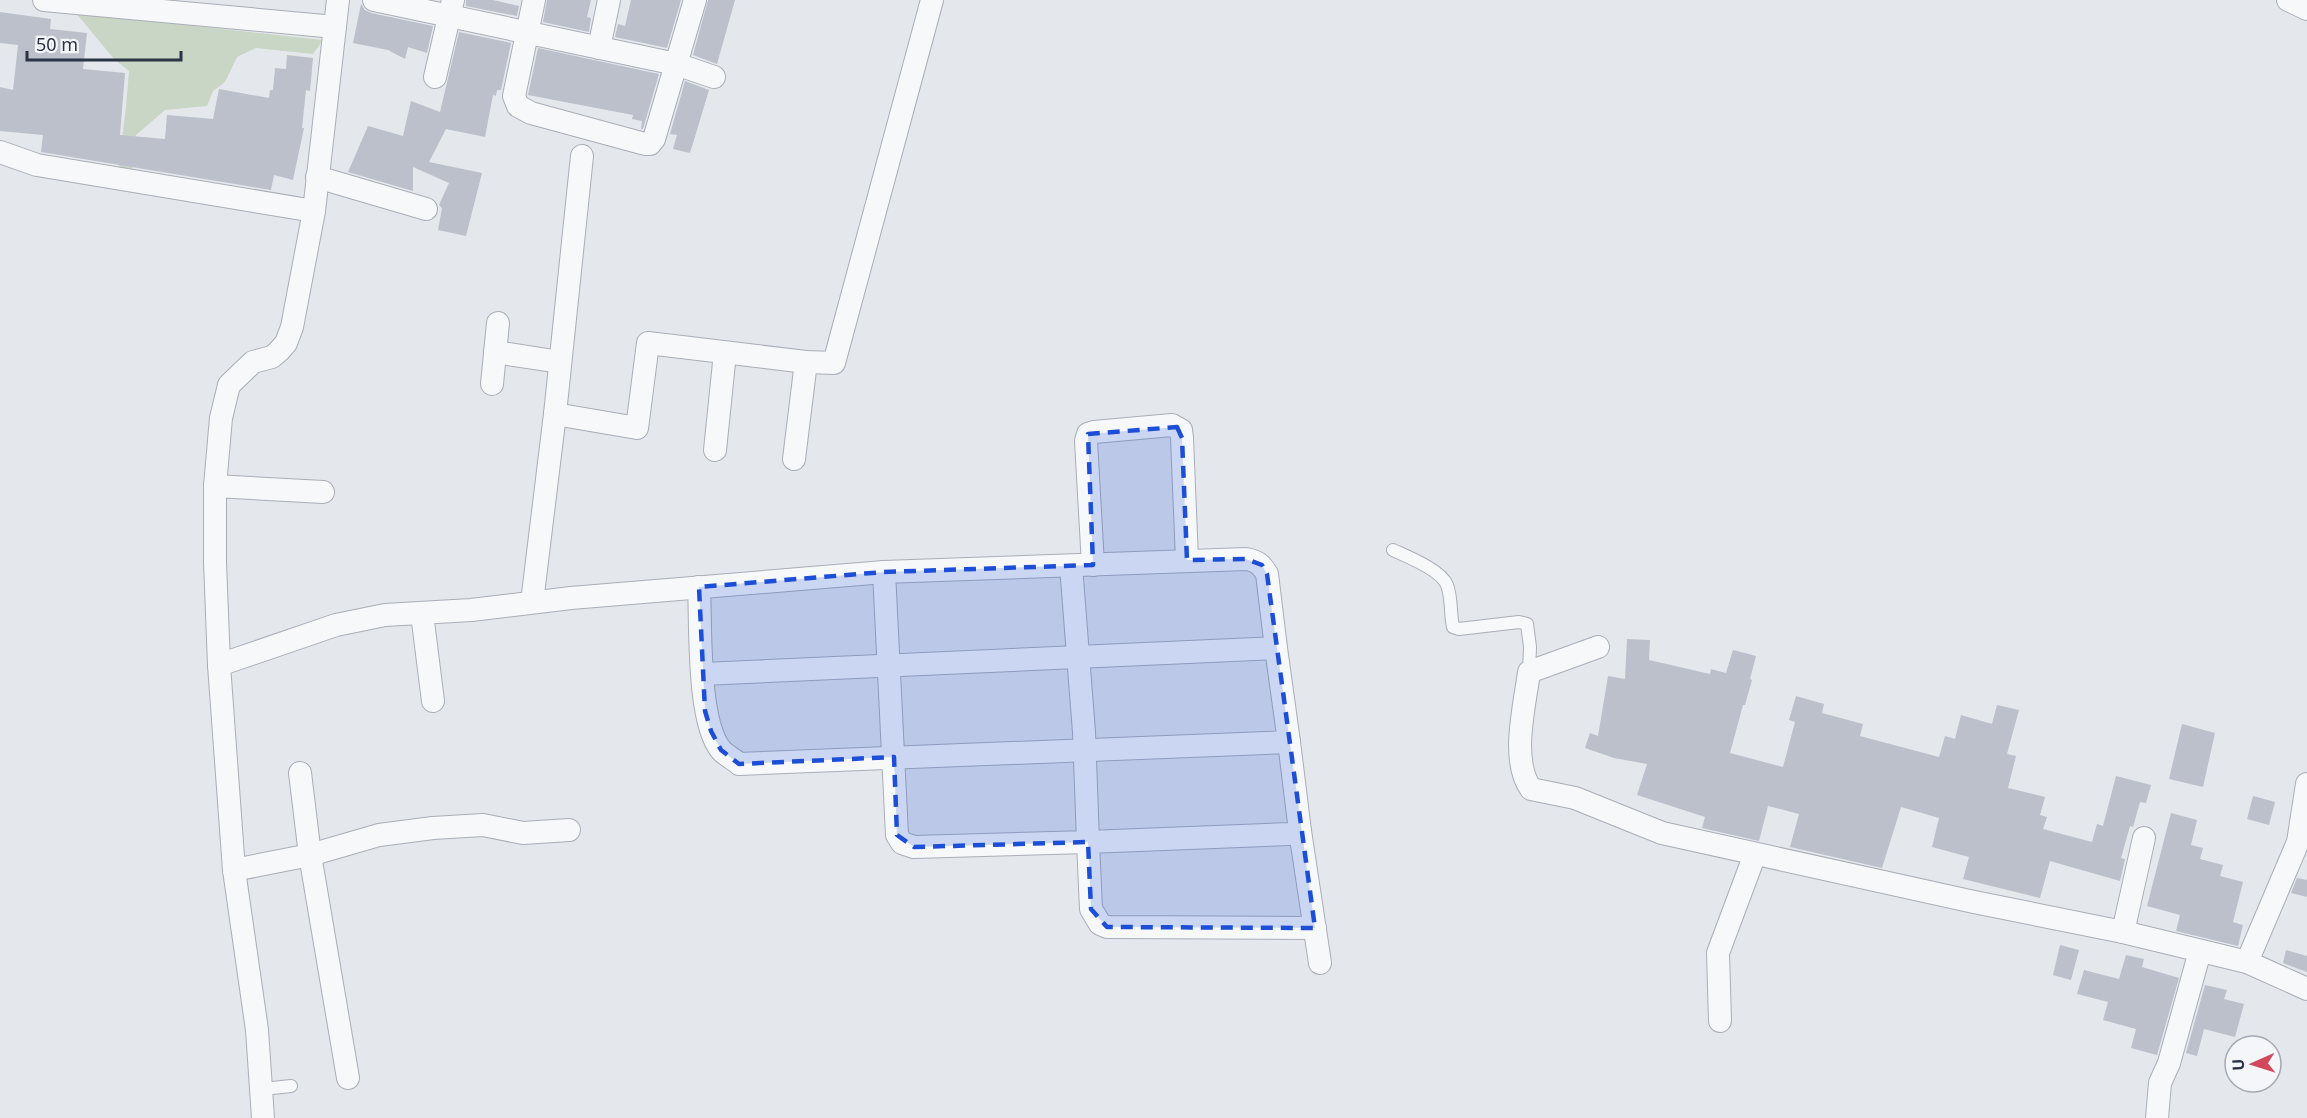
<svg xmlns="http://www.w3.org/2000/svg" width="2307" height="1118" viewBox="0 0 2307 1118" font-family="'Noto Sans',sans-serif">
<rect width="100%" height="100%" fill="#e4e7ec"/>
<!-- green -->
<polygon fill="#c9d6c5" points="76,13 323,40 313,54 256,48 237,57 225,82 213,91 207,106 165,110 136,135 132,173 118,171 126,107 129,71 114,59"/>
<!-- building -->
<g fill="#bbc0ca">
<polygon points="466,0 493,0 519,6 517,16 466,6"/>
<polygon points="547,0 591,0 587,17 591,18 589,32 543,22"/>
<polygon points="631,0 681,0 667,48 615,37 618,24 625,26"/>
<polygon points="708,0 735,0 717,64 693,55"/>
<polygon points="361,4 365,10 371,13 433,26 427,53 408,47 405,59 388,50 353,43"/>
<polygon points="0,12 51,19 50,29 87,33 83,69 125,73 120,135 165,139 167,115 213,119 219,89 269,98 270,90 273,90 275,68 286,69 287,55 313,58 310,91 306,90 302,128 304,128 293,180 274,175 271,190 41,152 43,135 0,131 0,87 13,90 18,45 0,43"/>
<polygon points="459,32 511,43 501,90 497,90 496,96 493,95 485,137 446,129 429,162 482,173 466,236 438,230 442,208 439,205 449,183 413,167 413,191 348,172 368,126 403,136 411,101 440,112"/>
<polygon points="538,48 659,74 643,129 641,129 642,121 632,119 633,115 528,95"/>
<polygon points="685,81 709,90 690,153 673,149 677,135 670,134"/>
<polygon points="1627,639 1650,640 1649,660 1710,674 1711,669 1726,673 1733,650 1756,656 1750,679 1752,680 1745,705 1743,705 1730,753 1783,767 1795,722 1789,720 1796,696 1824,704 1822,713 1863,724 1860,736 1939,757 1945,736 1955,739 1961,715 1992,724 1997,705 2019,710 2007,754 2016,756 2008,788 2045,797 2040,815 2047,817 2043,829 2092,842 2097,824 2103,826 2116,776 2151,785 2146,803 2140,802 2133,827 2130,826 2121,858 2125,859 2120,881 2050,861 2040,898 1963,879 1969,857 1932,847 1939,818 1901,807 1882,868 1790,847 1799,814 1768,806 1759,841 1702,828 1705,817 1637,795 1647,764 1614,758 1585,748 1590,733 1598,736 1608,676 1625,679"/>
<polygon points="2182,724 2215,733 2203,787 2169,779"/>
<polygon points="2253,796 2275,802 2269,825 2247,819"/>
<polygon points="2171,813 2197,820 2191,845 2203,848 2200,859 2223,865 2220,876 2243,882 2233,922 2243,925 2238,946 2176,931 2180,915 2147,906"/>
<polygon points="2297,878 2307,880 2307,897 2291,893"/>
<polygon points="2060,945 2079,950 2071,980 2053,975"/>
<polygon points="2286,950 2307,956 2307,972 2283,963"/>
<polygon points="2126,955 2144,959 2142,967 2179,978 2157,1055 2131,1048 2136,1029 2103,1020 2108,1002 2077,994 2084,970 2119,979"/>
<polygon points="2205,985 2227,990 2224,999 2244,1004 2235,1037 2204,1029 2197,1056 2186,1053"/>
</g>
<g fill="none" stroke-linecap="round" stroke-linejoin="round">
<!-- lane casing -->
<g stroke="#a9aeb7" stroke-width="14">
<g id="lane">
<path d="M1393,550C1408,557 1441,570 1447,585C1452,598 1450,613 1453,627L1459,629L1519,622L1527,624L1530,647L1529,672"/>
<polyline points="263,1089 291,1086"/>
</g>
</g>
<!-- street casing -->
<g stroke="#a9aeb7" stroke-width="24">
<g id="street">
<polyline points="44,0 335,27"/>
<polyline points="374,0 676,64 714,77"/>
<polyline points="534,0 514,96 518,106 531,113 645,144 650,144 654,139 695,0"/>
<polyline points="2288,0 2307,9"/>
<polyline points="599,48 609,0"/>
<polyline points="435,77 453,0"/>
<polyline points="0,152 37,165 314,211"/>
<polyline points="317,177 426,209"/>
<polyline points="495,352 560,362"/>
<polyline points="492,384 498,323"/>
<polyline points="555,414 637,428 648,343 806,362 834,363 932,0"/>
<polyline points="715,450 725,353"/>
<polyline points="794,459 806,362"/>
<polyline points="215,486 323,492"/>
<polyline points="1093,565 1086,441 1088,434 1094,432 1172,425 1181,430 1182,438 1187,560"/>
<polyline points="884,572 897,835 902,843 914,847 1088,842 1084,732 1071,566"/>
<path d="M699,587C701,626 697,721 721,750C725,755 734,759 739,764L1289,742L1276,648"/>
<polyline points="532,602 555,414 582,156"/>
<polyline points="422,614 433,701"/>
<path d="M1598,647L1529,672C1525,705 1510,760 1531,789L1575,798L1662,833L1974,902L2123,932L2247,962L2307,989"/>
<path d="M219,665L336,625L385,615L471,610L571,598L884,572L1246,559C1257,561 1261,564 1267,574L1276,648L703,674"/>
<polyline points="1289,742 1300,831 1289,834 1088,842 1091,909 1100,924 1107,927 1315,928"/>
<polyline points="300,773 310,855 348,1078"/>
<polyline points="1300,831 1320,963"/>
<polyline points="234,870 310,855 379,835 433,828 483,825 523,833 569,830"/>
<polyline points="2123,932 2144,838"/>
<polyline points="2247,962 2298,842 2307,784"/>
<polyline points="1720,1021 1718,953 1755,854"/>
<polyline points="263,1118 257,1030 234,870 219,665 215,562 215,486 221,418 229,385 253,362 272,357 279,351 286,343 292,327 314,211 338,0"/>
<polyline points="2157,1118 2160,1083 2169,1063 2200,951"/>
</g>
</g>
<!-- lane -->
<use href="#lane" stroke="#f7f8fa" stroke-width="12"/>
<!-- street -->
<use href="#street" stroke="#f7f8fa" stroke-width="22"/>
</g>
<!-- marked area -->
<path fill="#1d4ed8" fill-opacity="0.2" stroke="#1d4ed8" stroke-width="4.5" stroke-dasharray="12 8" stroke-linejoin="round" d="M1177,427L1182,438L1187,560L1246,559L1262,565L1267,574L1315,928L1107,927L1091,909L1088,842L914,847L897,835L894,757L739,764L721,750L711,731L705,711L699,587L884,572L1093,565L1088,434Z"/>
<!-- north arrow -->
<g transform="translate(2253 1064) rotate(267)"><circle r="28" fill="#f4f6f9" stroke="#a4a8b1" stroke-width="1.5"/>
<path d="M0-4.5L10 22L0 15L-10 22Z" fill="#d1495b"/>
<text y="-9" font-size="16" font-weight="bold" text-anchor="middle" fill="#2b3445">U</text>
</g>
<!-- scale -->
<path d="M27 51v9h154v-9" fill="none" stroke="#2b3445" stroke-width="3"/>
<text x="36" y="51" font-size="18" fill="#2b3445" stroke="#f4f6f9" stroke-width="4.5" paint-order="stroke">50 m</text>
</svg>
